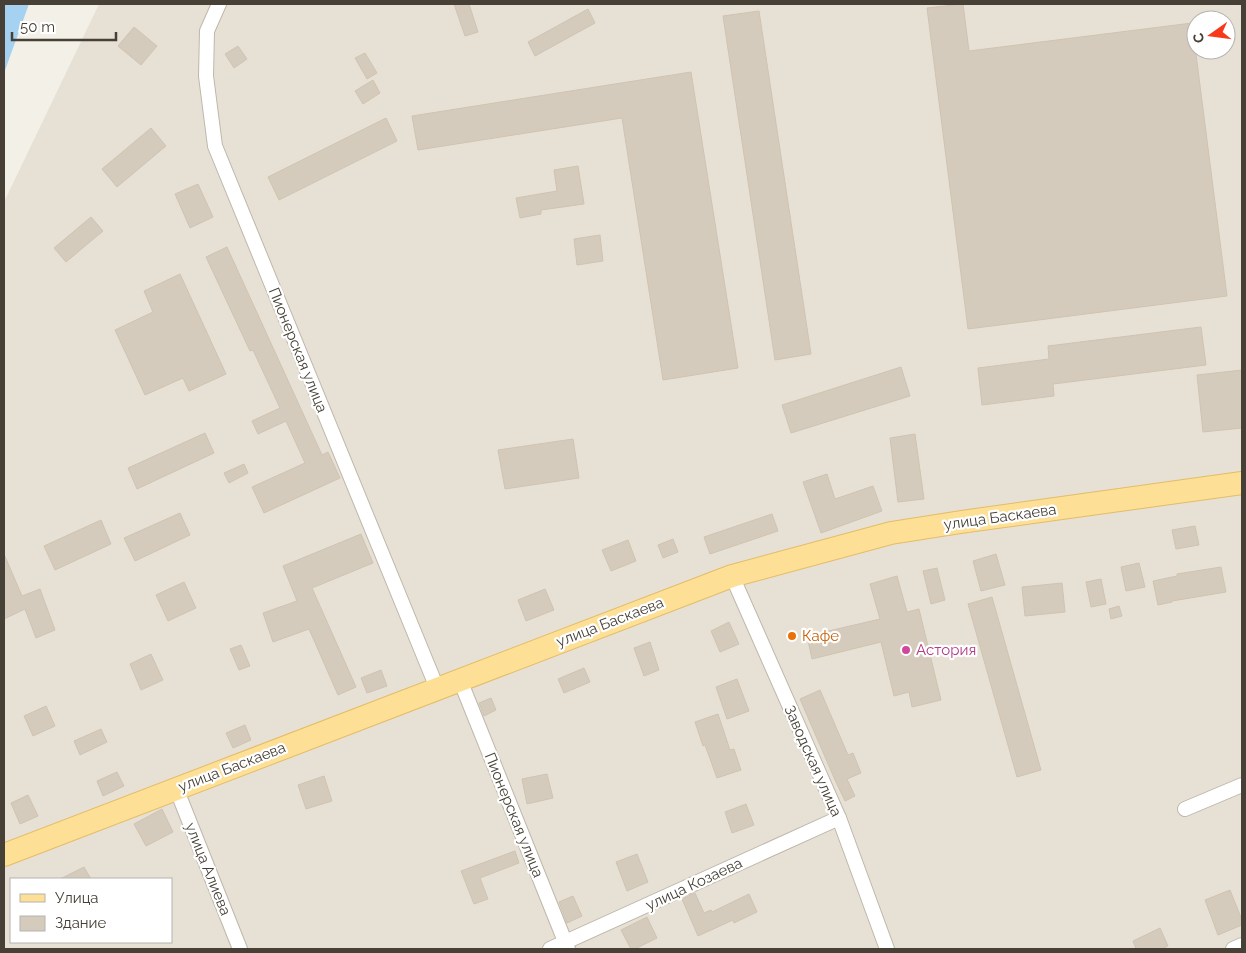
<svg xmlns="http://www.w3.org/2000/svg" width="1246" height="953" viewBox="0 0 1246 953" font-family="Raleway,sans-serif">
<rect width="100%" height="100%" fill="#f3f0e7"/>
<!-- residential -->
<path fill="#e7e1d5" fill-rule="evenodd" d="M99,4H1242V949H4V202ZM1196,20H1226V50H1196ZM11,879H171V942H11Z"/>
<!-- water -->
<polygon fill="#a4d2f0" points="4,4 29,4 4,73"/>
<!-- building -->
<g fill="#d5cbbd" stroke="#d0c3b0">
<polygon points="454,4 469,4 478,32 465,36"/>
<polygon points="963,4 969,51 1192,23 1227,296 968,329 927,8"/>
<polygon points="588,9 595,23 535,56 528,42"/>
<polygon points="759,11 811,354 775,360 723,16"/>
<polygon points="134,27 157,46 141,65 118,46"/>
<polygon points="238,46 247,59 234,68 225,54"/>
<polygon points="365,53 377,73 367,79 355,58"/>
<polygon points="691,72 738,368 663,380 622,118 418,150 412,116"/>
<polygon points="373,80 380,93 363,104 355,91"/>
<polygon points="386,118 397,141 279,200 268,177"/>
<polygon points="151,128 166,146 117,187 102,169"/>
<polygon points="578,166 584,204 541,210 541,214 520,218 516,198 557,191 554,170"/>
<polygon points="198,184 213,217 190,228 175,194"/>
<polygon points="91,217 103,231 66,262 54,248"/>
<polygon points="600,235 603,261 577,265 574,239"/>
<polygon points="227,247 322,455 328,452 340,478 264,513 252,487 305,463 286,421 258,434 252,421 280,408 253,350 250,351 206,257"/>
<polygon points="180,274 226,374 189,391 183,378 145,395 115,330 153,312 144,291"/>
<polygon points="1201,327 1206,365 1053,384 1054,396 982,405 978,368 1049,359 1048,346"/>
<polygon points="901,367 910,396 791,433 782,405"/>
<polygon points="1242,370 1242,428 1203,432 1197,375"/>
<polygon points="205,433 214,453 137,489 128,468"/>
<polygon points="915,434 924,499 898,502 890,438"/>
<polygon points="573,439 579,478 505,489 498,450"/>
<polygon points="244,464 248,473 229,483 224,473"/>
<polygon points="827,474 835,499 873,486 882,511 821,533 803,482"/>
<polygon points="180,513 190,535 135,561 124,538"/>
<polygon points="772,514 778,531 710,554 704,537"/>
<polygon points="101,520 111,544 55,570 44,546"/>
<polygon points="1195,526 1199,545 1176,549 1172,530"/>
<polygon points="361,534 373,563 312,588 356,687 338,695 309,629 273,642 263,613 297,601 283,566"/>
<polygon points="673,539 678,552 663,558 658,545"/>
<polygon points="628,540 636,561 611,571 602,550"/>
<polygon points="4,554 22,596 40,589 55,630 36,638 25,609 4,619"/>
<polygon points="996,554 1005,585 981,591 973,561"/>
<polygon points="1139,563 1145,587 1126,591 1121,567"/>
<polygon points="1221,567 1226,592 1172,601 1172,602 1158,605 1153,581 1177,576 1177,574"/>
<polygon points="937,568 945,600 931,604 923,571"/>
<polygon points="897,576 907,612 919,609 941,700 912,707 909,692 894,696 881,642 812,659 807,636 880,619 870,584"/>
<polygon points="1101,579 1106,604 1091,607 1086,582"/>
<polygon points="184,582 196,608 168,621 156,595"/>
<polygon points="1062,583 1065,612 1025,616 1022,587"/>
<polygon points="545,589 554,610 526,621 518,600"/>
<polygon points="992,597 1041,770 1017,777 968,604"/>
<polygon points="1119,606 1122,616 1111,619 1109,609"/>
<polygon points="729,622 739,644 720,652 711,631"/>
<polygon points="650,642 659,670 644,676 634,648"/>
<polygon points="241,645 250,666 239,670 230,649"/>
<polygon points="151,654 163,680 141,690 130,664"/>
<polygon points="584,668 590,682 564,693 558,679"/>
<polygon points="381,670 387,686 367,693 361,678"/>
<polygon points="737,679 749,711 727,719 716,687"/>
<polygon points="820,690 848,755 853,753 861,773 847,779 855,796 845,801 835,780 800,699"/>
<polygon points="491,698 496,710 484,716 479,703"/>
<polygon points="46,706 55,726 33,736 24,716"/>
<polygon points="718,714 730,750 734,749 741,770 717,778 705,745 703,746 695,722"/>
<polygon points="245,725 251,740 233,748 226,733"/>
<polygon points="101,729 107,742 80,755 74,741"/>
<polygon points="117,772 124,786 103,796 97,781"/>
<polygon points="547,774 553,798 527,804 522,779"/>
<polygon points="324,776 332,801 306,809 298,785"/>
<polygon points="28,795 38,816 20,824 11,803"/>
<polygon points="746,804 754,825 732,833 725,812"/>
<polygon points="162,809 173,832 146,846 134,824"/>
<polygon points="515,851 519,863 480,878 488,899 474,904 461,871"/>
<polygon points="637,854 648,882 627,891 616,862"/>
<polygon points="84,867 91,879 60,879"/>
<polygon points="1230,890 1242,920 1242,925 1218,935 1205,900"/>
<polygon points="695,893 704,913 711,910 712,912 749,894 757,912 734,923 733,920 698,936 682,899"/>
<polygon points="573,896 582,916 567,923 559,902"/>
<polygon points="647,917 657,938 635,949 631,949 621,930"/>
<polygon points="1160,928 1168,946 1162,949 1136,949 1133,941"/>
</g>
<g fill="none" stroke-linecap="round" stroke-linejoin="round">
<!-- street casing -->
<g stroke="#bfb7aa" stroke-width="16">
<g id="street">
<polyline points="219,4 207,31 206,76 215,146 437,688"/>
<polyline points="732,576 839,818 887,949"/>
<polyline points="460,680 568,949"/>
<polyline points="176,788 240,949"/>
<polyline points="1185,809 1242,785"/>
<polyline points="550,949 839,818"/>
<polyline points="1233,949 1242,945"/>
</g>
</g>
<!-- primary casing -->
<g stroke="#e3bc66" stroke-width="24">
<polyline id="primary" points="4,855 732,576 891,533 961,522 1242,483"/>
</g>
<!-- street -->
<use href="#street" stroke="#fff" stroke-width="14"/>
<!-- primary -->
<use href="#primary" stroke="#fddf96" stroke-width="22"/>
</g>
<!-- markers -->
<circle fill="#e8710a" stroke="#fff" stroke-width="2" cx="792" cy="636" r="5"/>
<circle fill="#d1479c" stroke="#fff" stroke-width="2" cx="906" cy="650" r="5"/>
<g text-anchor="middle" stroke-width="4.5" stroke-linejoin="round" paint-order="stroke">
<!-- street labels -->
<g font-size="15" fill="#464036" stroke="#fff">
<text transform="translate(298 350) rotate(68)" y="5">Пионерская улица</text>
<text transform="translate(1000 517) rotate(-8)" y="5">улица Баскаева</text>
<text transform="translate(610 622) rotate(-21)" y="5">улица Баскаева</text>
<text transform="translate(813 761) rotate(66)" y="5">Заводская улица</text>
<text transform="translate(232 767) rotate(-21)" y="5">улица Баскаева</text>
<text transform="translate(514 815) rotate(68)" y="5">Пионерская улица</text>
<text transform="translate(208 869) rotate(68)" y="5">улица Алиева</text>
<text transform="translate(694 884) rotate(-25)" y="5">улица Козаева</text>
</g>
<!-- food labels -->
<g font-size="15" fill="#c56008" stroke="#fff" text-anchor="start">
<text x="802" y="641">Кафе</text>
</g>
<!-- hotel labels -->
<g font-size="15" fill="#b23c85" stroke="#fff" text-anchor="start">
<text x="916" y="655">Астория</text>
</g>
</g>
<!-- border -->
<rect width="1246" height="953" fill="none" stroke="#464036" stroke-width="10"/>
<!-- legend -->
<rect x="10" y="878" width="162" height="65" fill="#ffffff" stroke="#b5b3af"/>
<rect x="20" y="894" width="25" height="8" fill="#fddf96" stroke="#b5b3af"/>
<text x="55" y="903" font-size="15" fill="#464036">Улица</text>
<rect x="20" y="916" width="25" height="15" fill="#d5cbbd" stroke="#b5b3af"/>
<text x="55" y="928" font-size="15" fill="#464036">Здание</text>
<!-- north arrow -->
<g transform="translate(1211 35) rotate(256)"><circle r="24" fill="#ffffff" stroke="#b5b3af"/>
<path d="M0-4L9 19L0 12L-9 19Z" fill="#f8381a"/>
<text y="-8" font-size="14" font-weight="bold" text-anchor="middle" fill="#464036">С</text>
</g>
<!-- scale -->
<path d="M12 32v8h104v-8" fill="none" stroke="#464036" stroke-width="2.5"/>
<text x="20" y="32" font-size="15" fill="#464036" stroke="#ffffff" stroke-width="4" paint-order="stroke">50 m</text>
</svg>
